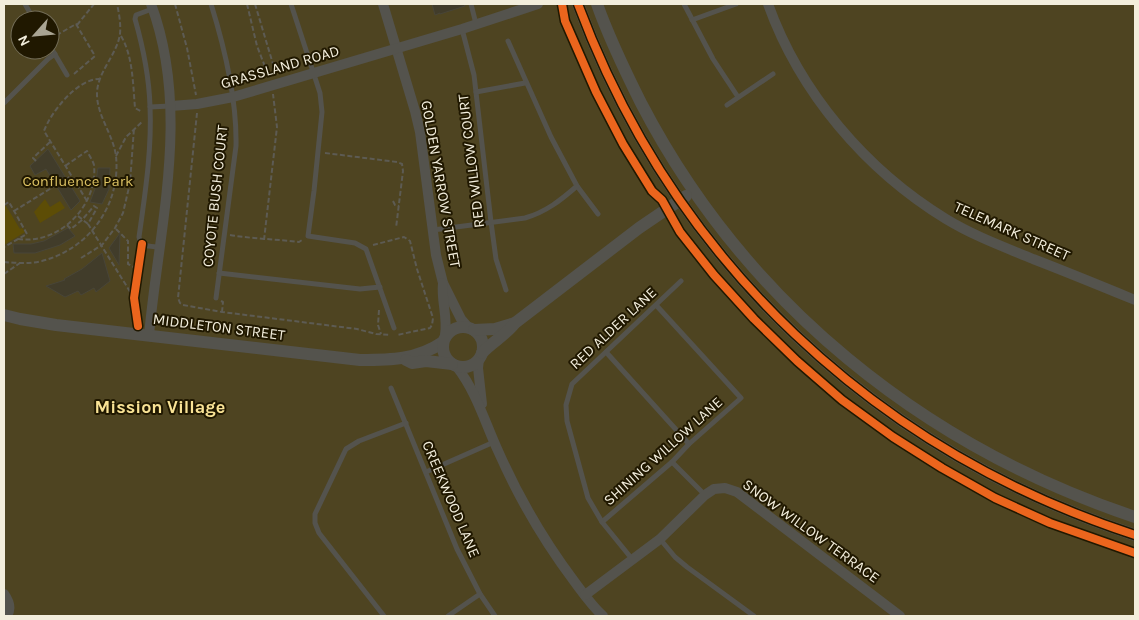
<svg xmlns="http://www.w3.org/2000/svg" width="1139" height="620" viewBox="0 0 1139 620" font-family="Karla,sans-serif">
<rect width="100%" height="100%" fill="#211d0c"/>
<!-- green -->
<path fill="#4e4421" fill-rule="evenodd" d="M4,4H1135V616H4ZM20,20H50V50H20Z"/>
<!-- water -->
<g fill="#5d4d06">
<polygon points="45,199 50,207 60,201 65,208 40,223 34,212"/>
<polygon points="6,206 20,229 22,228 25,232 4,245 4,207"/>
</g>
<!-- building -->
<g fill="#413c2a" stroke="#484538">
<polygon points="432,4 464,4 465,6 440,14 440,13 435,15"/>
<polygon points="48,149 80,201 71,210 46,169 35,175 30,166"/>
<polygon points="98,168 110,168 109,189 102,204 90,202 95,189"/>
<polygon points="68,228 75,236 60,245 35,253 14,253 13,244 31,244 44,241"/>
<polygon points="120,233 119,265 109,248"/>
<polygon points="102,253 110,281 96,292 94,288 81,295 78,291 65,297 46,286 65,280 64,279 82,269"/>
</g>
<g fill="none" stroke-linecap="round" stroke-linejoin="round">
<!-- path -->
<g stroke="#5d5b53" stroke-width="2" stroke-dasharray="5 2.5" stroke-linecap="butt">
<polyline points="175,4 187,48 196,95"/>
<polyline points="247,4 257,46 269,77"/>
<polyline points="255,4 273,64"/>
<polyline points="77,25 94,4"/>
<path d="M121,36C133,56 133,85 135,108L142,112"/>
<polyline points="50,39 76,24 95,56 74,74"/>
<polyline points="197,113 178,298 180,303 183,305 222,312 357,329 376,334 390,335"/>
<polyline points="325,153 397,162 402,164 403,171 396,228"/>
<polyline points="116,156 126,137 143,121"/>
<polyline points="36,161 33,158 50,142"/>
<path d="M87,201L44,131C51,112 77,79 99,79"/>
<polyline points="393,201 395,205 399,206"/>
<polyline points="4,205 9,202 27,234 4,247"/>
<polyline points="14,211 71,176"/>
<polyline points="78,216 88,224"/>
<polyline points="67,225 71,229 82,220 94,206 97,208 88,224 134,298"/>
<polyline points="116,229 128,241 128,264 138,269"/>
<path d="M230,235C253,239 276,239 299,242L302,240"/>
<path d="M18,239C59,245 98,206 94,165C93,161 89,155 87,151L65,166"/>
<polyline points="264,240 277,127 273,94"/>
<polyline points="373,245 404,237 410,241 417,269 433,318 432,325 430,328 397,335"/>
<polyline points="81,258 102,245 115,228 123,213 130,183 134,128"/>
<path d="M4,262C16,263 29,264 42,261C89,249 121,205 116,156C113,134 97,116 97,94C97,72 117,55 120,34C121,24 119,13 117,4"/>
<polyline points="4,274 20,263"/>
<polyline points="221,301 223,302 222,312"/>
<polyline points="379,310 378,325 381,334"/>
</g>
<!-- service -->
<g stroke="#54534d" stroke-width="5">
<polyline points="25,4 34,20"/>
<path d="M211,4C225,49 237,99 236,146L216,298"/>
<polyline points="291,4 320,93 322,112 314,191 308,236 355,243 366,249 394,328"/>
<polyline points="471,4 476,24"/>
<polyline points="684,4 713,59 738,97"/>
<path d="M152,9L136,15L135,19C143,47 149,76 150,106C152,150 145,194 139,237C141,248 150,246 160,247"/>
<polyline points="692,20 736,4"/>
<polyline points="462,29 474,75 491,222 496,259 506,290"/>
<polyline points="508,41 551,137 577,186 598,214"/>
<polyline points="50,46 67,75"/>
<polyline points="476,92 525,83"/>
<polyline points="4,103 48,59 55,54"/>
<polyline points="727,105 773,74"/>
<polyline points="150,107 170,106"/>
<path d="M433,230L525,218C546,212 561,200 577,186"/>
<polyline points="219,273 360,289 380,287"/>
<polyline points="606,352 689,444"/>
<polyline points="391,388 457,549 480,594 495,616"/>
<polyline points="672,462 705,495"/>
<polyline points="426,472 494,442"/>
<polyline points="602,522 672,462 689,444 741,398 656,305"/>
<polyline points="660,539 675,557 687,567 754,616"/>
<polyline points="632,559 602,522 588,498 567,421 566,405 572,384 681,281"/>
<polyline points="384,616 319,533 315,523 315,514 346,449 359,441 406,423"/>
<polyline points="448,616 480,594"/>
</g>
<!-- minor -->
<g stroke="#54534d" stroke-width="10">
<polyline points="383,4 415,111 420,132 436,255 443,283 461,319 468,327"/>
<path d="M768,4C800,93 866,170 946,219C974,236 1004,247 1033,259C1067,272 1101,286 1135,300"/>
<polyline points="171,106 197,104 233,97 462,29 538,4"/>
<path d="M443,283C441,301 448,317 445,335"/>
<path d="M149,335C159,226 191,111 151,4"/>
<polyline points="479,359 478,368 482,404"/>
<path d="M457,367C477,393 485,423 499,453C519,498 544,541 574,581C583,593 592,606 603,616"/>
<path d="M4,594C9,601 12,608 7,616"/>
<polyline points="585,595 660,539 705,495 714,489 725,488 737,492 900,616"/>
</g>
<!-- tertiary -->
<g stroke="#54534d" stroke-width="12">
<path d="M578,4C674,262 875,450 1135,535"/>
<path d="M597,4C609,38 625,71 641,103C745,303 923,446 1135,517"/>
<path d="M4,315L20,319L56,325L360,360C390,360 417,360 443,342"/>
<circle cx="463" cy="347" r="20"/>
<polyline points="474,330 495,329 515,323"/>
<path d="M482,353C492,342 506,335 515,323L639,228L686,196"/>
<polyline points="406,360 412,363 426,361 452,364"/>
</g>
<!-- cycleway casing -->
<g stroke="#201800" stroke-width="11">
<g id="cycleway">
<polyline points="562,4 565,21 596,92 623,144 652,191 662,200 680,232 714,275 754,319 797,361 842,400 893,437 942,468 995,498 1050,523 1135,553"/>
<path d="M578,4C674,262 875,450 1135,535"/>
<polyline points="138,326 134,298 142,244"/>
</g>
</g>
<!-- cycleway -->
<use href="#cycleway" stroke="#eb651d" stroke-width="8"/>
</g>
<g text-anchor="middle" stroke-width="4" stroke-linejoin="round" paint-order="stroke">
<!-- street labels -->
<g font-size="15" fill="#f3eedc" stroke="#201800">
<text transform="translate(280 67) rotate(-16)" y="5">GRASSLAND ROAD</text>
<text transform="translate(471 161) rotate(-97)" y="5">RED WILLOW COURT</text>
<text transform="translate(441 184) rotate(80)" y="5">GOLDEN YARROW STREET</text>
<text transform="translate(215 196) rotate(-84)" y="5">COYOTE BUSH COURT</text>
<text transform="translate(1012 231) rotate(24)" y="5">TELEMARK STREET</text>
<text transform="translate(219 327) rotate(7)" y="5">MIDDLETON STREET</text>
<text transform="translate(613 328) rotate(-43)" y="5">RED ALDER LANE</text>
<text transform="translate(663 451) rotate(-42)" y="5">SHINING WILLOW LANE</text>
<text transform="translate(451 499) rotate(67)" y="5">CREEKWOOD LANE</text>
<text transform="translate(811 531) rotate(36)" y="5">SNOW WILLOW TERRACE</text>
</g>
<!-- park labels -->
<g font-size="15" fill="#dcc263" stroke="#201800">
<text x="78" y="186">Confluence Park</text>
</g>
<!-- quarter labels -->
<g font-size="18" font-weight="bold" fill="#f9e395" stroke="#201800">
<text x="160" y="413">Mission Village</text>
</g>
</g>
<!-- border -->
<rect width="1139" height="620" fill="none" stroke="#f3eedc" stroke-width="10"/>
<!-- north arrow -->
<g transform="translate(35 35) rotate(243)"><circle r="24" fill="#201800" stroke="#746e58"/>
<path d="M0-4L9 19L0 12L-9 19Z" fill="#aaa593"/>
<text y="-8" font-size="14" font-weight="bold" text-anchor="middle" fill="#f3eedc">N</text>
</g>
</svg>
